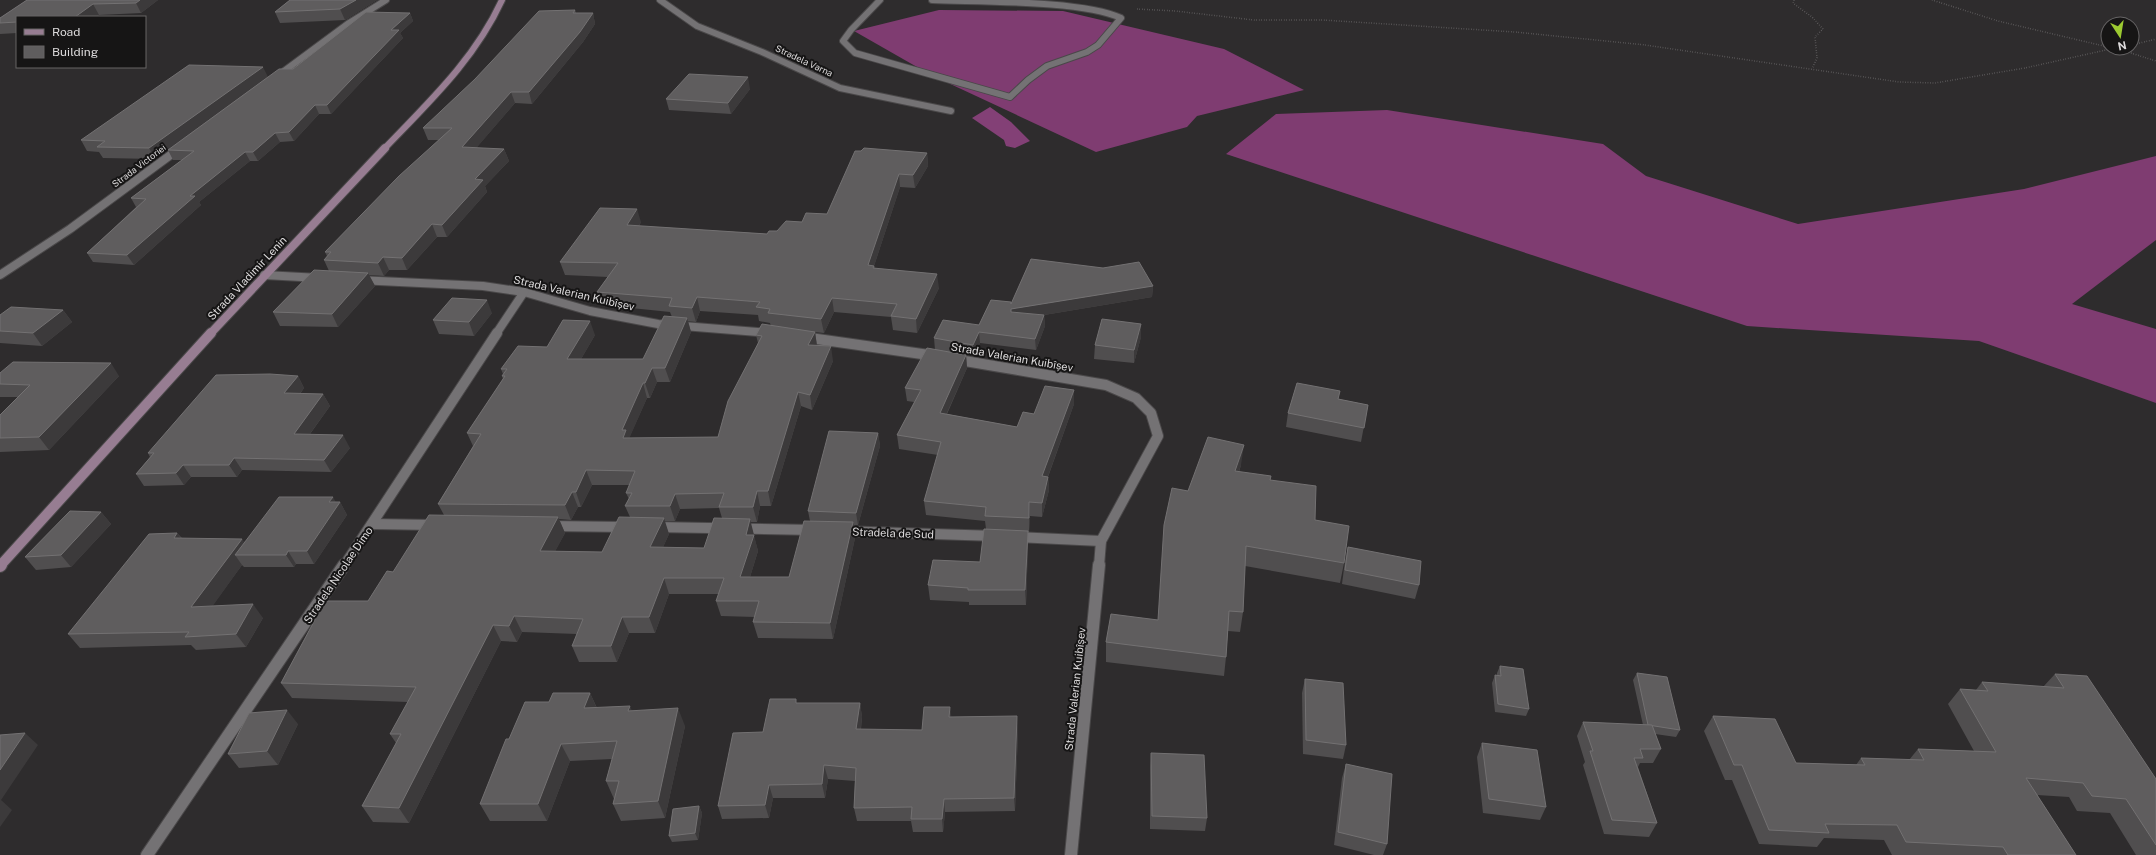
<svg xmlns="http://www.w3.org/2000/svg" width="2156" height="855" viewBox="0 0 2156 855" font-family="'Public Sans',sans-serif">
<rect width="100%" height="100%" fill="#2e2c2d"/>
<!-- forest -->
<g fill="#7f3c71">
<polygon points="939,10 1063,11 1224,49 1304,90 1197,116 1187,127 1096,152 931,75 854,31"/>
<polygon points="1387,110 1603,144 1646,176 1798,224 2024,189 2156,156 2156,240 2072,304 2156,329 2156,403 1979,341 1747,326 1226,154 1276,114"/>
</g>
<!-- water -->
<polygon fill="#834076" points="990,107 1011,122 1030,141 1015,148 1006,146 1004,140 972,118"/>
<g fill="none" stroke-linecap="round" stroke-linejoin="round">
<!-- lane casing -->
<g stroke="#4a4849" stroke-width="8">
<path id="lane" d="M880,0L851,30L843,41L855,53L1010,97L1028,80L1047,66L1087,52L1098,45L1121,18C1082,0 980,2 932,0"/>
</g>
<!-- street-far3 casing -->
<g stroke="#4a4849" stroke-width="8">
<g id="street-far3">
<polyline points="660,0 697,26 762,52 840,88 951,111"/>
<polyline points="276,77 349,23 386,0"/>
<polyline points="179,149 181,147"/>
</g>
</g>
<!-- street-far2 casing -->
<g stroke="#4a4849" stroke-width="10">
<g id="street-far2">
<polyline points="0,275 70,229 180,148"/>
<polyline points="264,275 320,278"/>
<polyline points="358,280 483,286 524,292 590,311 658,324 771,333"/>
<polyline points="496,334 524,292"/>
</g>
</g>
<!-- street-far1 casing -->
<g stroke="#4a4849" stroke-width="12">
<g id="street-far1">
<polyline points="803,337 936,356"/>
<polyline points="953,359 1106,385 1136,398 1151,413 1158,436 1101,541 1099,566"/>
<polyline points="372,524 436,525"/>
<polyline points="548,526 626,527"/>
<polyline points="654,527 814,530"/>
<polyline points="840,531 996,536"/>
<polyline points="1016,537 1101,541"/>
<polyline points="344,566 497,333"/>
</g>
</g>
<!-- street casing -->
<g stroke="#4a4849" stroke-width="14">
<g id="street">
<polyline points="147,855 344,565"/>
<polyline points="1071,855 1099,565"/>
</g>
</g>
<!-- secondary-far3 casing -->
<g stroke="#4a4849" stroke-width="8">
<path id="secondary-far3" d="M384,149C429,102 475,59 502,0"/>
</g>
<!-- secondary-far2 casing -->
<g stroke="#4a4849" stroke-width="10">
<polyline id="secondary-far2" points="210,334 385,148"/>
</g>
<!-- secondary-far1 casing -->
<g stroke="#4a4849" stroke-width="12">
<polyline id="secondary-far1" points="0,566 211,333"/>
</g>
<!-- secondary casing -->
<g stroke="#4a4849" stroke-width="14">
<polyline id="secondary" points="0,566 1,565"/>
</g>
<!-- path -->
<g stroke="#777576" stroke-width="1.5" stroke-dasharray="0.5 2" stroke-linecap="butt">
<polyline points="1794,0 1793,3 1812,17 1823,29 1815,37 1817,58 1812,69"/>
<polyline points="1932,0 1998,21 2108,47"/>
<polyline points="1137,9 1175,11 1254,20 1322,20 1515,32 1645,45 1899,82 1935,83 2025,68 2115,48 2156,61"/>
<polyline points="2132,45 2156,39"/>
</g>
<!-- lane -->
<use href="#lane" stroke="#747274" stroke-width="6"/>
<!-- street-far3 -->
<use href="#street-far3" stroke="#747274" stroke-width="6"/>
<!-- street-far2 -->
<use href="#street-far2" stroke="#747274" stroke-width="8"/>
<!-- street-far1 -->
<use href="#street-far1" stroke="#747274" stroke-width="10"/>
<!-- street -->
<use href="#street" stroke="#747274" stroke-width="12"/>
<!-- secondary-far3 -->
<use href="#secondary-far3" stroke="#977d92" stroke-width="6"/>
<!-- secondary-far2 -->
<use href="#secondary-far2" stroke="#977d92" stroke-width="8"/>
<!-- secondary-far1 -->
<use href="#secondary-far1" stroke="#977d92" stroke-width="10"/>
<!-- secondary -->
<use href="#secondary" stroke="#977d92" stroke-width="12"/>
</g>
<!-- wall -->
<g fill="#504e4f" fill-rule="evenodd">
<polygon points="27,0 158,0 141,13 99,15 95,17 17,17 17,33 0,34 0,18"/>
<polygon points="290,0 377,0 345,20 280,23 275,12"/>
<polygon points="575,10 576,13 593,13 595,24 583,42 532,104 515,103 476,148 504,149 509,161 485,186 487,192 447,237 437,237 407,270 389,270 384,276 369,275 375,286 338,327 280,326 273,312 329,271 324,260 327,256 325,252 439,140 428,140 423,128"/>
<polygon points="410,13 413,21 400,33 403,38 331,114 319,114 294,141 280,142 258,161 250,161 199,202 201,205 134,265 93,262 87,253 136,207 131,198 182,160 173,160 168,150 264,80 155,159 103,158 99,152 87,151 81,140 293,69"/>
<polygon points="750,89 731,114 669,110 666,99"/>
<path d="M861,151L927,153L928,166L915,188L900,187L874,266L875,268L939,288L917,333L893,330L891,317L834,312L824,333L815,332L817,346L833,361L812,410L801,406L771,506H760L757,522H750L758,551L750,577H789L810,521L808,511L878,433L880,446L858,525H853L855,538L833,639L758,638L753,622L755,617L721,616L716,601L719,594H669L655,633H629L617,662H579L572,646L577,634L522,632L517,642L501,641L409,823L373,822L362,806L396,743L390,734L408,702L292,698L281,683L368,601L393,572L444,515L438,504L473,446L467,433L503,379L502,376L503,374L501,369L547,347L595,335L581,359H643L672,317L670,312L602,305L597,292L608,277L565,275L560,262L641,222L639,226L767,234L777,231L827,214ZM700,311L758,315L759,321L770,323L771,326L756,335L758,343L718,437L629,438L647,398H650L657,382H670L691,332L688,321L696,322ZM592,485H630L626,493L629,499L625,506L630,517L602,552L555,551L565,533L559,519L571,520L578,507H581ZM719,508L722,518L704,548L663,547L669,534L664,521H675L680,509Z"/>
<polygon points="1153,286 1152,297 1044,315 1045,326 1036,350 980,343 974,356 966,355 967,368 947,414 1017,427 1034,414 1074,404 1048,477 1049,490 1042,517 1030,516 1029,532 1028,532 1028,545 1026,605 969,605 969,602 930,600 928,585 980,562 986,529 985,521 926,515 924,501 938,455 899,449 897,435 914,402 907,401 905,388 935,350 934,338 979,325 1011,304"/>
<polygon points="63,310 72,322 42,346 0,343 0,315"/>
<polygon points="492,313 474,336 439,334 433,320"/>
<polygon points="1141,337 1134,363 1094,359 1095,345"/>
<polygon points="0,373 119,376 49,450 0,452 0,415 18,397 0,397"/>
<polygon points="298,376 304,388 300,394 323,394 330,406 310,434 350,448 331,472 242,470 237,477 191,477 184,485 144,486 136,474 150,457 148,453"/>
<polygon points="1339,399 1368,405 1361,442 1286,427 1288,413"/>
<polygon points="1241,465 1239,472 1270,480 1315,520 1344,563 1340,583 1245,566 1243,612 1240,632 1228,631 1226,657 1224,676 1106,662 1106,642 1158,620 1188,491"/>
<polygon points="336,502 340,502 347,515 314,564 296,564 294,567 244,567 242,565 212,606 263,618 246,647 196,650 191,645 80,648 68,634 177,533 182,538 244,542"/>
<polygon points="101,512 111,524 71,567 36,570 25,557"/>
<polygon points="1348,547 1419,585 1415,599 1342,584 1345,561"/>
<polygon points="1500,666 1529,709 1526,716 1495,712 1492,683 1495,675 1497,676 1497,673"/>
<polygon points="1637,673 1680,730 1676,737 1655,734 1661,749 1653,763 1640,763 1638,767 1657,823 1649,837 1604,834 1583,765 1585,762 1577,736 1583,722 1643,725 1633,680"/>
<polygon points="2055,674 2156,779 2156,855 2136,855 2110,813 2077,811 2069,797 2037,795 2076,855 1892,855 1884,840 1824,838 1817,847 1759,844 1732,780 1725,780 1704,731 1713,716 1796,763 1856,765 1861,758 1909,760 1918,749 1974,751 1948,704 1960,689 1976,690 1982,682 2043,687"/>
<polygon points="1305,679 1346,745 1343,759 1303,754 1302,693"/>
<polygon points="590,693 597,708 632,711 685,726 665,818 621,821 613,804 614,799 606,781 612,759 570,761 547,821 490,821 480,804 509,739 549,702"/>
<polygon points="797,703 860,703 862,717 861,729 922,730 951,717 1018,730 1015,811 945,812 943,832 913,832 911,821 857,821 854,808 855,781 828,779 825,798 773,798 769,818 722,819 718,806 763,732"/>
<polygon points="298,724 278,765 239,768 228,754"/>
<polygon points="1482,743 1546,807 1540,820 1483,813 1477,757"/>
<polygon points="1151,753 1207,818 1205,831 1150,829 1150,767"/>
<polygon points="1346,764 1387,844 1383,855 1374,855 1334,845 1342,778"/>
<polygon points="699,806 702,813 698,840 672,842 669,836"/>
</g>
<!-- shaded-wall -->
<g fill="#3c3a3b">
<polygon points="140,0 158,0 141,13 136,3"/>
<polygon points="356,0 377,0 345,20 340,9"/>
<polygon points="93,4 99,15 95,17 75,17"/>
<polygon points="410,13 413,21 400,33 403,38 331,114 327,105 391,30"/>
<polygon points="593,13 595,24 583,42 532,104 529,92"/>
<polygon points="263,67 268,77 155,159 149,148"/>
<polygon points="748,77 750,89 731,114 728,103"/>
<polygon points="511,92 515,103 467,159 462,147"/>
<polygon points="315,105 319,114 294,141 289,132"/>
<polygon points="275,133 280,142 258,161 253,152"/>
<polygon points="504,149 509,161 485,186 487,192 447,237 442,225 475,179"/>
<polygon points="245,152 250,161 199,202 201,205 134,265 127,255 190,196"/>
<polygon points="927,153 928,166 915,188 913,175"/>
<polygon points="899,174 900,187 874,266 876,280 868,265"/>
<polygon points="637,209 641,222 631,238 627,225"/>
<polygon points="432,224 437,237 407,270 402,258"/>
<polygon points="383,257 389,270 384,276 378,263"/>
<polygon points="368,273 375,286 338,327 332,314"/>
<polygon points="937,274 939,288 917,333 916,319"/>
<polygon points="1153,286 1152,297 1044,315 1045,326 1036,350 1035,339 1011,321 1011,309"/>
<polygon points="697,297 700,311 696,322 692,308"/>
<polygon points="832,298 834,312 824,333 821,319"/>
<polygon points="487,300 492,313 474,336 469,322"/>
<polygon points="63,310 72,322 42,346 33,333"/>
<polygon points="687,318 691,332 670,382 665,368"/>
<polygon points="590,321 595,335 573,373 567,359"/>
<polygon points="1141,324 1141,337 1134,363 1134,350"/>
<polygon points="815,332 817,346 808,345"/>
<polygon points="979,332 980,343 974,356 973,345"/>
<polygon points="831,346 833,361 812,410 810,395"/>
<polygon points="966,355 967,368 941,426 940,413"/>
<polygon points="111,363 119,376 49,450 39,437"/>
<polygon points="652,368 657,382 650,398 645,383"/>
<polygon points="298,376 304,388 291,405 284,393"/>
<polygon points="643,383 647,398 629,439 623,438 622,430"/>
<polygon points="1074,390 1074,404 1043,490 1042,476"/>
<polygon points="798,392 801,406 771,506 768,491"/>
<polygon points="323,394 330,406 301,446 294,434"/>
<polygon points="878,433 880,446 858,525 856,513"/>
<polygon points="343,435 350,448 331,472 324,460"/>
<polygon points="1244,445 1241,465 1232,491 1235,471"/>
<polygon points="234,458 242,470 237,477 229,465"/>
<polygon points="183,465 191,477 184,485 176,473"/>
<polygon points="586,470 592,485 581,507 576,492"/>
<polygon points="1048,477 1049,490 1042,517 1042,503"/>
<polygon points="757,491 760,506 757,522 753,507"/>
<polygon points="572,492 578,507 571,520 565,505"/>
<polygon points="675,494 680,509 675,521 670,506"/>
<polygon points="333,497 338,506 340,502 347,515 314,564 307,551 329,502"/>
<polygon points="1029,502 1030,516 1029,532"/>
<polygon points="101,512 111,524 71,567 61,555"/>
<polygon points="558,517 565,533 547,567 540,551"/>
<polygon points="664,518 669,534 656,563 650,547"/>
<polygon points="750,519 758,551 745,593 740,577 746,535"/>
<polygon points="853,522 855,538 833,639 830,623"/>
<polygon points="1028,531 1028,545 1026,605 1025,590"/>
<polygon points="177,533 187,546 174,538"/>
<polygon points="242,539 251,552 235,555 242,565 202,621 191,607"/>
<polygon points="288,551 296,564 294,567 286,555"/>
<polygon points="664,578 669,594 655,633 649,617"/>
<polygon points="253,604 263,618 246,647 236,634"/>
<polygon points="514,616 522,632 517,642 509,626"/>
<polygon points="622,617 629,633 617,662 611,646"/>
<polygon points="493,625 501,641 409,823 399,808"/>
<polygon points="590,693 598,711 584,708"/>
<polygon points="860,703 862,717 859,742 856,729"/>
<polygon points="630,706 637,724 628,711"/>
<polygon points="950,707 952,721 949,717"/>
<polygon points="678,708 685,726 665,818 658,801"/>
<polygon points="287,710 298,724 278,765 267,751"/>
<polygon points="1017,716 1018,730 1015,811 1014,798"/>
<polygon points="25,733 38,745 1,800 12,810 0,827 0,770"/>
<polygon points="561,744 570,761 547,821 538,804"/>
<polygon points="824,765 828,779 825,798 822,784"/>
<polygon points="769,785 773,798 769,818 765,805"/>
<polygon points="944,799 945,812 943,832 942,819"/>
<polygon points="699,806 702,813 698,840 695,833"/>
</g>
<!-- building -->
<g fill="#5f5d5e" stroke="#737172">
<polygon points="27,0 140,0 136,3 93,4 75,17 17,17 17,22 0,23 0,18"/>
<polygon points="290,0 356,0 340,9 275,12"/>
<polygon points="575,10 573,13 593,13 580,32 529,92 511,92 462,147 504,149 475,179 483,180 442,225 432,224 402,258 383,257 378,263 324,260 331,252 325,252 399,176 452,128 423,128 475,79 539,11"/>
<polygon points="366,12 410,13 391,30 399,30 327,105 315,105 289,132 275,133 253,152 245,152 190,196 195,196 127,255 87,253 146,199 131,198 194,151 168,150 279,69 293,69"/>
<polygon points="189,65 263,67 149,148 97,147 105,141 81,140"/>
<polygon points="689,74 748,77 728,103 666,99"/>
<polygon points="864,148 927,153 913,175 899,174 868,265 874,266 873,268 937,274 916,319 891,316 897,304 832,298 821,319 768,313 770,309 756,307 760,302 697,297 692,308 669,306 672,298 597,292 618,263 560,262 600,208 637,209 627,225 767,234 769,231 777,231 786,221 802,222 806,213 827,214 855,151 861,151"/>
<polygon points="1031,259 1103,268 1139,262 1153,286 1011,309 1011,312 1044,315 1035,339 979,332 973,345 934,338 943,320 979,325 991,300 1011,302 1011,304"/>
<polygon points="314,270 368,273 332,314 273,312"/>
<polygon points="452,298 487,300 469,322 433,320"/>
<polygon points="11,307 63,310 33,333 0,331 0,315"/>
<polygon points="664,316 687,318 665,368 652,368 645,383 643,383 622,430 626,430 623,438 718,437 728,401 762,336 756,335 762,324 815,332 808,345 831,346 810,395 798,392 768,491 757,491 753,507 719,507 724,493 675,494 670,506 625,506 632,493 626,493 635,471 586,470 576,492 572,492 565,505 438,504 481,434 467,433 505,376 502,376 507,369 501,369 518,346 547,347 563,320 590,321 567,359 643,359"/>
<polygon points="1102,319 1141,324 1134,350 1095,345"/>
<polygon points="927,348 966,355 940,413 1017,427 1023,412 1034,414 1045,386 1074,390 1042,476 1048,477 1042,503 1029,502 1029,518 985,516 986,507 924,501 941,442 897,435 921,390 905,388"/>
<polygon points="13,362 111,363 39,437 0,438 0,415 30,385 0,384 0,373"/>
<polygon points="270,374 298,376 284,393 323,394 294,434 343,435 324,460 234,458 229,465 183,465 176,473 136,474 154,453 148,453 216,375"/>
<polygon points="1297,383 1340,391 1338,399 1368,405 1364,428 1288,413"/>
<polygon points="829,431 878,433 856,513 808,511"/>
<polygon points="1208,437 1244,445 1235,471 1271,476 1270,480 1316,486 1315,520 1349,526 1344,563 1246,546 1243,612 1229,611 1226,657 1106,642 1111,614 1158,620 1164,525 1172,488 1188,491"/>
<polygon points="279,497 333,497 329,502 340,502 307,551 288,551 286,555 235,555"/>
<polygon points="70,511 101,512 61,555 25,557"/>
<polygon points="429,515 558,517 540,551 602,552 619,517 664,518 650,547 704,548 714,518 750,519 746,535 754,535 740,577 789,577 804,521 853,522 830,623 753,622 759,601 716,601 724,578 664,578 649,617 622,617 611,646 572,646 583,619 514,616 509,626 493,625 399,808 362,806 401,734 390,734 416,687 281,683 325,601 368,601 387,571 393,572"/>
<polygon points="984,529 1028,531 1025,590 968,590 968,588 928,585 933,560 980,562"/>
<polygon points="177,533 174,538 242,539 191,607 253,604 236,634 185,637 189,632 68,634 149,534"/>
<polygon points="1348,547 1421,561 1419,585 1345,570"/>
<polygon points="1500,666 1523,669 1529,709 1498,704 1495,675 1501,676"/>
<polygon points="1637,673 1667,677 1680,730 1648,725"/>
<polygon points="2055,674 2087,676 2156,779 2156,845 2126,799 2092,796 2083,783 2026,778 2076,855 2008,855 2003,847 1906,842 1897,825 1825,824 1829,833 1769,830 1742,765 1734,765 1713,716 1775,719 1796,763 1865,765 1861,758 1924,760 1918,749 1996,752 1960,689 1988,691 1982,682 2064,688"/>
<polygon points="1305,679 1343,683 1346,745 1306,740"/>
<polygon points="553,693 590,693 584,708 630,706 628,711 678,708 658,801 613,804 619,781 606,781 617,741 561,744 538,804 480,804 506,739 509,739 525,702 549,702"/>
<polygon points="770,699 796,699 796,703 860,703 856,729 922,730 924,707 950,707 949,717 1017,716 1014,798 944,799 942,819 911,819 912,807 854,808 856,768 824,765 822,784 769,785 765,805 718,806 733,733 763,732"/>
<polygon points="287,710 267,751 228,754 249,713"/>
<polygon points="1583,722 1652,725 1661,749 1640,749 1643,758 1634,758 1657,823 1612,820 1590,751 1593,751"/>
<polygon points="25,733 0,770 0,735"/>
<polygon points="1482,743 1537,750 1546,807 1489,799"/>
<polygon points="1151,753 1204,755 1207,818 1152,816"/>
<polygon points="1346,764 1392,774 1387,844 1338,832"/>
<polygon points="699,806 695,833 669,836 673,809"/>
</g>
<g text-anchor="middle" stroke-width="4" stroke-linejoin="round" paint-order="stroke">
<!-- far-street labels -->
<g font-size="9" fill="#dddbdc" stroke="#161515">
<text transform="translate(804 61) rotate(25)" y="3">Stradela Varna</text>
<text transform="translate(139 166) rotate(-37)" y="3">Strada Victoriei</text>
</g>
<!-- street labels -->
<g font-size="11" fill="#dddbdc" stroke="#161515">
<text transform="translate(247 278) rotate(-47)" y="4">Strada Vladimir Lenin</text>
<text transform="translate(574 293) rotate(13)" y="4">Strada Valerian Kuibîșev</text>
<text transform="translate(1012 357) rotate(10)" y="4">Strada Valerian Kuibîșev</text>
<text transform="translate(893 533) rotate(2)" y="4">Stradela de Sud</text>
<text transform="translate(338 575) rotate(-56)" y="4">Stradela Nicolae Dimo</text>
<text transform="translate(1075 689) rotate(-84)" y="4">Strada Valerian Kuibîșev</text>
</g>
</g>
<!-- legend -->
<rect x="16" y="16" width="130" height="52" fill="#161515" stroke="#666465"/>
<rect x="24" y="29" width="20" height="6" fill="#977d92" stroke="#666465"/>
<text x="52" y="36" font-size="12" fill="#dddbdc">Road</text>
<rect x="24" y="46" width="20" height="12" fill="#5f5d5e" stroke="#666465"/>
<text x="52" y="56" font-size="12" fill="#dddbdc">Building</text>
<!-- north arrow -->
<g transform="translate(2120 36) rotate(168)"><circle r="19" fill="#161515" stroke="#666465"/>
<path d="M0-3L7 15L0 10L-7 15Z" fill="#9cca31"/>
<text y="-6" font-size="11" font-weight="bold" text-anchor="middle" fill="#dddbdc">N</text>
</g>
</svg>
